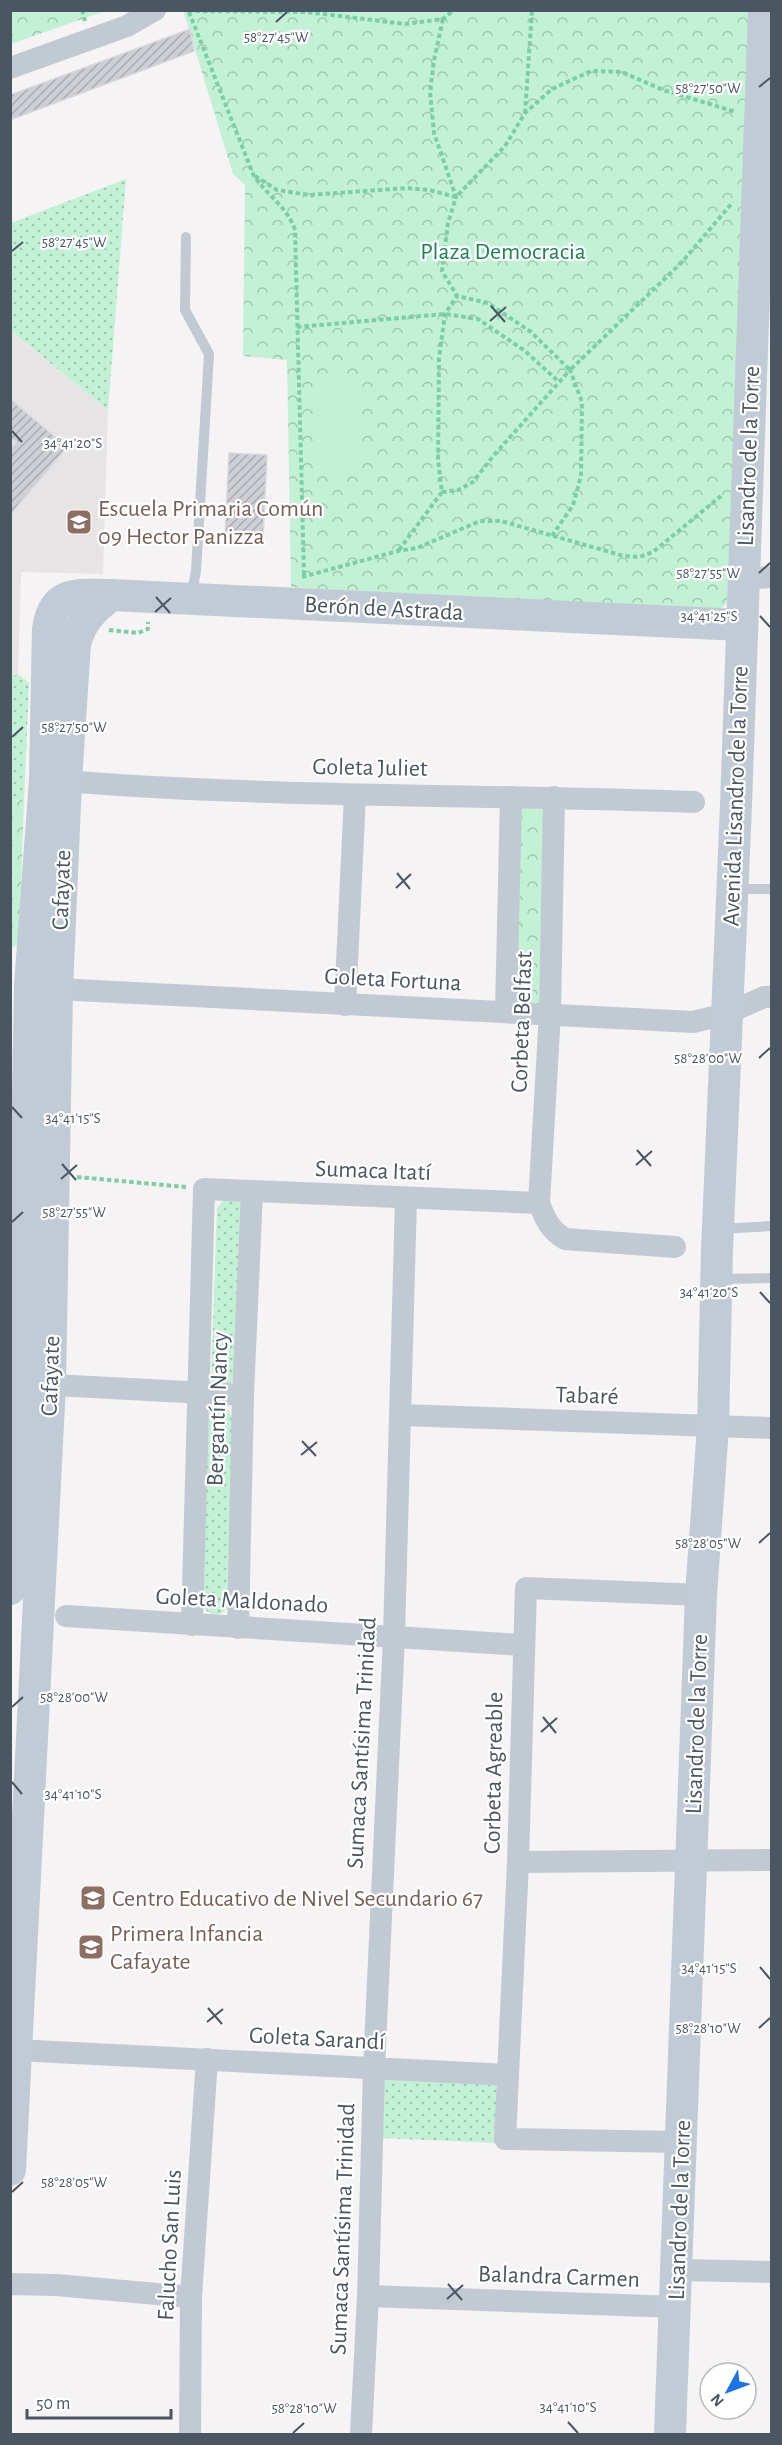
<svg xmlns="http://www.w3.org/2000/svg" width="782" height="2445" viewBox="0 0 782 2445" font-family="'Alegreya Sans',sans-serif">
<defs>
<pattern id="grass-dots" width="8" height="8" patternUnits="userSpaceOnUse" patternTransform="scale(1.5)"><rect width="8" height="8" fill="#c3f1d5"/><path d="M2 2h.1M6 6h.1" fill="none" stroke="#a0c6b0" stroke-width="1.8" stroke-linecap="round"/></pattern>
<pattern id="park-crowns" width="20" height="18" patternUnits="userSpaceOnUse" patternTransform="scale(1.5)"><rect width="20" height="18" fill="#c3f1d5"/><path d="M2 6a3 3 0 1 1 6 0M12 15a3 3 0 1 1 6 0" fill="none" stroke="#a0c6b0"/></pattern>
<pattern id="building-hatch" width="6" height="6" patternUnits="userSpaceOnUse" patternTransform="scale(1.5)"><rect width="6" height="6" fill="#cdcfd5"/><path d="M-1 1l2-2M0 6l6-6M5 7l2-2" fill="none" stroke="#a8abb0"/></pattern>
</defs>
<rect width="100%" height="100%" fill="#f5f3f3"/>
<!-- education -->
<polygon fill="#e6e4e5" points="10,331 108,410 103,574 21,572 18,674 11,677"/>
<!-- grass -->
<g fill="url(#grass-dots)">
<polygon points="126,179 108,410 11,331 11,223"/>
<polygon points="18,674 29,683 24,802 11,799 11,677"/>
<polygon points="227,1196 242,1200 233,1379 228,1387 215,1386 211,1381 217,1208"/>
<path d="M214,1406L229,1410L233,1419L229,1606C220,1618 211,1617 202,1606L207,1412Z"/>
<polygon points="381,2079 496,2084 498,2143 380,2138"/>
</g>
<!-- park -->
<g fill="url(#park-crowns)">
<polygon points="11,10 105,10 105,11 11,44"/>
<polygon points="183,10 756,11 728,602 716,613 694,613 291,587 287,360 243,356 245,185 233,174"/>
<polygon points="511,797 554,797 550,1013 506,1011"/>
<polygon points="10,799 24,802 19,944 11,948"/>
</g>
<!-- pitch -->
<polygon fill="#c3f1d5" points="315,380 360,381 359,476 314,476"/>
<!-- building -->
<g fill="url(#building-hatch)" stroke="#d7d9de" stroke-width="1.5">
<polygon points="190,29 194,51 10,120 10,95"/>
<polygon points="10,399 67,447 10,515 10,450 17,442 10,437"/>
<polygon points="229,453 267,455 263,537 225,535"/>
</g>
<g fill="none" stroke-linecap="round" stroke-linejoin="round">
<!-- path -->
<g stroke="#7ad0a6" stroke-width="4" stroke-dasharray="4.5 3" stroke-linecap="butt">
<polyline points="82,10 85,21"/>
<polyline points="188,11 307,12 405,24 443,19 454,10"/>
<path d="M189,12L253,174C265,194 288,207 295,230L304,576"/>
<polyline points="443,19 434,60 430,92 434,133 456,197 448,223 442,271 457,296 488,303 531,332 570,370 682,262 733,202"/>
<polyline points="525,113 532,10"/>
<polyline points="255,176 277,190 309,195 407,188 429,190 456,197 505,146 525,113 552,89 591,71 622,72 663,90 736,112"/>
<polyline points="297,327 445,314 478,319 525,351 559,382"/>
<polyline points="442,492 458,490 473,482 494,455 570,370 582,402 581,476 573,505 552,536"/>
<polyline points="399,550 442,492 438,460 439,358 445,314 457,296"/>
<polyline points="302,577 398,551 417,548 480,521 501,521 624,556 639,557 653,552 721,496"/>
<polyline points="109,630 138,633 148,629 148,622"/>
<polyline points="77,1177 186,1187"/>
</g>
<!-- lane -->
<g stroke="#c1cad2" stroke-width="10">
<polyline points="186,237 185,310 209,354 196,571 191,596"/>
<polyline points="736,889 772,889"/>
<polyline points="721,1229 772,1226"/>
<polyline points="718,1279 772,1278"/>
</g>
<!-- street -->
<g stroke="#c1cad2" stroke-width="22">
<polyline points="10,68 127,26 155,10"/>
<polyline points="743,579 772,577"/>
<path d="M51,780C265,798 480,794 694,802"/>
<path d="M554,797L550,1013L539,1203C545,1219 550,1230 565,1239L675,1247"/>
<polyline points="57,989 693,1022 726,1014 764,997 772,997"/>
<polyline points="345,1005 355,795"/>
<polyline points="506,1011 511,797"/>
<polyline points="35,1384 243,1395"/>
<polyline points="401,1415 772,1428"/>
<polyline points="66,1616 523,1645"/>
<polyline points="192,1625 204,1189 539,1203"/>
<polyline points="238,1628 243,1395 252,1192"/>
<polyline points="518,1862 772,1860"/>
<polyline points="15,2050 508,2075"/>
<polyline points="681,2142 505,2139 518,1862 526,1588 701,1595"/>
<polyline points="678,2270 772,2272"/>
<polyline points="10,2284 56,2285 191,2297"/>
<polyline points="368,2296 676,2307"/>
<polyline points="190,2434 191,2297 207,2059"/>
<polyline points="361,2434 368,2296 374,2068 394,1636 406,1198"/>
</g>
<!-- secondary -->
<g stroke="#c1cbd6" stroke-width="32">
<path d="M10,1589L25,1257L30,985L45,779L48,629C54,589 78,595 111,595L741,625"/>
<path d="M10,2170L50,1385L57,989L66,781L75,644C81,621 93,609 111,595"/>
<polyline points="670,2434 701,1595 713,1427 717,1250 736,805 764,10"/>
</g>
</g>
<!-- ticks -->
<path fill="none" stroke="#4a5661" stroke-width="2" d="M276,22L287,12M759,87L770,78M12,251L23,242M491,306L505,322M490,321L506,307M12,431L22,442M759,573L770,563M156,597L170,613M155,612L171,598M760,616L770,627M12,737L23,727M397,873L410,889M396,888L411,874M759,1058L770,1048M12,1107L22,1118M637,1150L651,1166M62,1164L76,1180M636,1165L652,1151M61,1179L77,1165M12,1222L23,1212M760,1292L770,1303M302,1441L316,1456M301,1455L317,1442M759,1543L770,1533M12,1707L23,1697M543,1717L556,1733M541,1732L557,1718M12,1782L22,1794M760,1967L770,1979M208,2008L222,2024M207,2022L223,2009M759,2028L770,2018M12,2192L23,2182M448,2284L462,2300M447,2299L463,2285M568,2422L578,2433M293,2433L304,2423"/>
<!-- icons -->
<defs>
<g id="school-square" transform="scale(1.35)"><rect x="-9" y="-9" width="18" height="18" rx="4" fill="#8d6e63" stroke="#fff"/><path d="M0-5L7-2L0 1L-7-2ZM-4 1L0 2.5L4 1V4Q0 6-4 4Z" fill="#fff"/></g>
</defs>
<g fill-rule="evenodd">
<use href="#school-square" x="79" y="522"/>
<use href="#school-square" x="93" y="1898"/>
<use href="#school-square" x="91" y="1947"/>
</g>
<g text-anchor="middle" stroke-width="4.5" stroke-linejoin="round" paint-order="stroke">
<!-- park labels -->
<g font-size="24" fill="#17864f" stroke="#fff">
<text x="503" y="259">Plaza Democracia</text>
</g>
<!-- street labels -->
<g font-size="24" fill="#4a5661" stroke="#fff">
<text transform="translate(748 456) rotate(-88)" y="8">Lisandro de la Torre</text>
<text transform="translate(384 608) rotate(3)" y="8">Berón de Astrada</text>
<text transform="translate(370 767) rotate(1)" y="8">Goleta Juliet</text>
<text transform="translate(735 796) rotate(-88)" y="8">Avenida Lisandro de la Torre</text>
<text transform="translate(61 890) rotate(-88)" y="8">Cafayate</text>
<text transform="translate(393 979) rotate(3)" y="8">Goleta Fortuna</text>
<text transform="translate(521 1022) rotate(-88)" y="8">Corbeta Belfast</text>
<text transform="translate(373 1170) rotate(2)" y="8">Sumaca Itatí</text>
<text transform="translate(50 1376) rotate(-88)" y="8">Cafayate</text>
<text transform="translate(587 1395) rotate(2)" y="8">Tabaré</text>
<text transform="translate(217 1409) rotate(-88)" y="8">Bergantín Nancy</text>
<text transform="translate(242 1600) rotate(3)" y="8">Goleta Maldonado</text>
<text transform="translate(696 1724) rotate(-88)" y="8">Lisandro de la Torre</text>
<text transform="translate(361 1743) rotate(-87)" y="8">Sumaca Santísima Trinidad</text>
<text transform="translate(493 1773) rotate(-89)" y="8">Corbeta Agreable</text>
<text transform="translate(317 2038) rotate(3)" y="8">Goleta Sarandí</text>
<text transform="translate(679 2210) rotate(-88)" y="8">Lisandro de la Torre</text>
<text transform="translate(342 2229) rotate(-88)" y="8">Sumaca Santísima Trinidad</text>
<text transform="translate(169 2245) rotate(-87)" y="8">Falucho San Luis</text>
<text transform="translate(559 2276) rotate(2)" y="8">Balandra Carmen</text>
</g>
<!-- education labels -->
<g font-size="24" fill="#785e54" stroke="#fff" text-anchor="start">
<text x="98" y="516">Escuela Primaria Común<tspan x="98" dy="28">09 Hector Panizza</tspan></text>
<text x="112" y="1906">Centro Educativo de Nivel Secundario 67</text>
<text x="110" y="1941">Primera Infancia<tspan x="110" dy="28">Cafayate</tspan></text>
</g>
</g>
<g font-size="15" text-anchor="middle" fill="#4a5661" stroke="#fff" stroke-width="4.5" stroke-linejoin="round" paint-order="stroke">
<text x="276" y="42">58°27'45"W</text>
<text x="708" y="93">58°27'50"W</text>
<text x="74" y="247">58°27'45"W</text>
<text x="73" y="448">34°41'20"S</text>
<text x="708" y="578">58°27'55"W</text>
<text x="709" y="621">34°41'25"S</text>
<text x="74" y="732">58°27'50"W</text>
<text x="708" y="1063">58°28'00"W</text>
<text x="73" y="1123">34°41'15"S</text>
<text x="74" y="1217">58°27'55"W</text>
<text x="709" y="1297">34°41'20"S</text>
<text x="708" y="1548">58°28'05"W</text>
<text x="74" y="1702">58°28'00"W</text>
<text x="73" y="1799">34°41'10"S</text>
<text x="709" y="1973">34°41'15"S</text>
<text x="708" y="2033">58°28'10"W</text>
<text x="74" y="2187">58°28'05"W</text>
<text x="568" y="2412">34°41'10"S</text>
<text x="304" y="2413">58°28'10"W</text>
</g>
<!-- border -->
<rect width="782" height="2445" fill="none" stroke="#4a5661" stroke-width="24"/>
<!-- north arrow -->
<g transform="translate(728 2391) rotate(229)"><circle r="28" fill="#ffffff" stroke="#b7bbc0" stroke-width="1.5"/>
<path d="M0-4.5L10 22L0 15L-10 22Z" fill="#1a73e8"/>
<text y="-9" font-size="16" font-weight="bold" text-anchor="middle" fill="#4a5661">N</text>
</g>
<!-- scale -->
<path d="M27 2409v9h144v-9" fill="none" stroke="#4a5661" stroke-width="3"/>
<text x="36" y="2409" font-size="18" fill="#4a5661" stroke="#ffffff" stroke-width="4.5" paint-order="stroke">50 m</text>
</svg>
